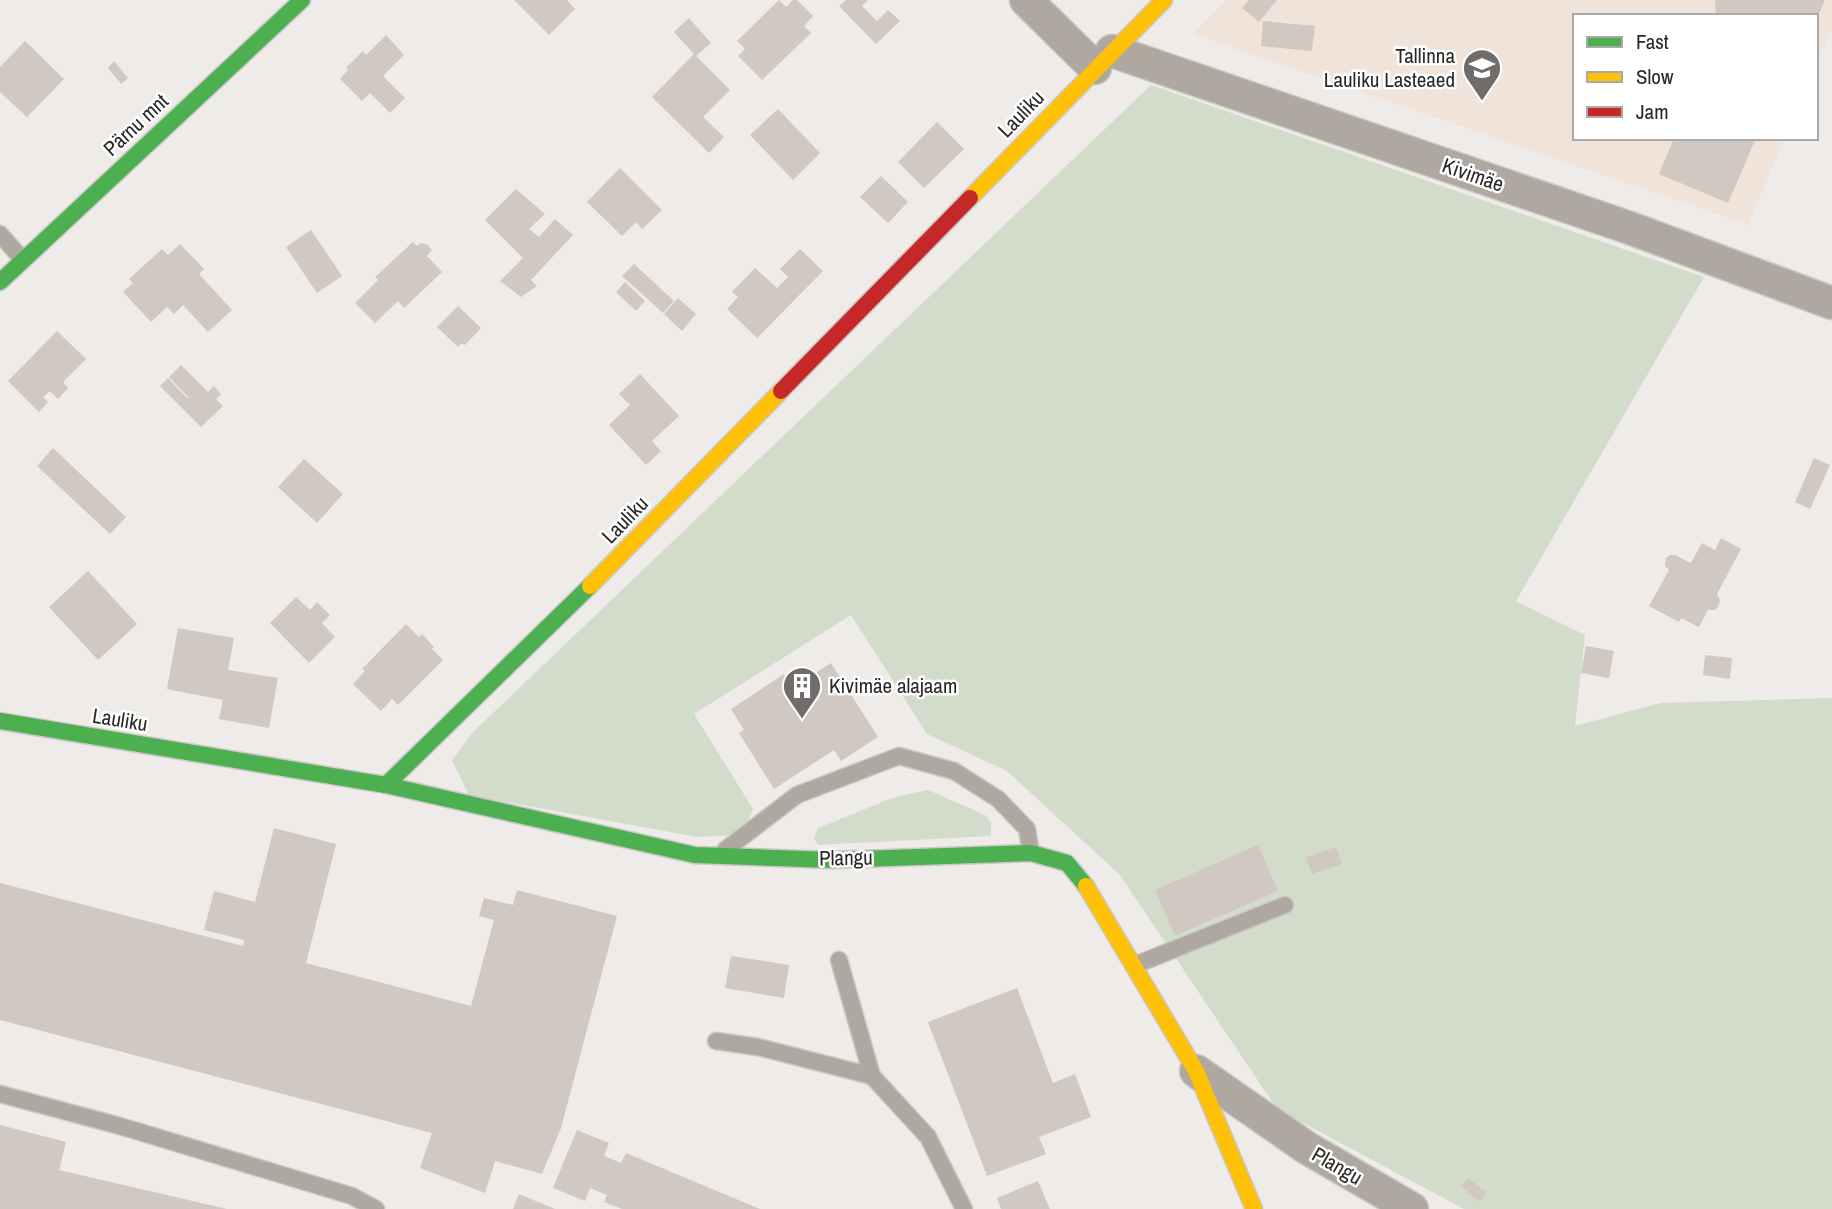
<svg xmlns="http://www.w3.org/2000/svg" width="1832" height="1209" viewBox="0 0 1832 1209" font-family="'Archivo Narrow',sans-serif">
<rect width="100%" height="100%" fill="#eeebe9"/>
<!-- education -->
<polygon fill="#f0e4da" points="1226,0 1832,0 1832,28 1816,65 1816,16 1575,16 1575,138 1785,138 1748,225 1192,34"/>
<!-- green -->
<g fill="#d3dccb">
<polygon points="1151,85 1704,277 1516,601 1585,635 1575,726 1660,703 1832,698 1832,1209 1464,1209 1277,1109 1120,875 1007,771 927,734 851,615 694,714 753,809 746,826 730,835 697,837 469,795 452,760 472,733"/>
<polygon points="928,790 985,815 991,823 991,836 818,845 814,838 818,828 895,797"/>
</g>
<!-- building -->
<g fill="#d1c8c2">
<polygon points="514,0 567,0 575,9 549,35"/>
<polygon points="779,0 786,7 793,0 797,0 813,16 804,26 811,33 762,80 738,56 745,49 737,41"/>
<polygon points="846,0 868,0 862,6 877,21 888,10 900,21 876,44 839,6"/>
<polygon points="1249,0 1277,0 1259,22 1242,8"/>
<polygon points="1715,0 1825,0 1818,16 1716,16"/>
<polygon points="689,18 711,43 696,56 730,90 703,117 724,137 709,153 652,97 694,54 674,32"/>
<polygon points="1263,21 1315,26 1312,51 1261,46"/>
<polygon points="386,35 404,55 383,76 405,98 390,113 370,93 362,101 340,79 348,70 346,68 363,51 366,55"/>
<polygon points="25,41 64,79 27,117 0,92 0,67"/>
<polygon points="114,61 128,78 121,84 108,68"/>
<polygon points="778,109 820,153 793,180 750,135"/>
<polygon points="937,122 964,149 924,188 898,162"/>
<polygon points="1674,138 1756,138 1728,203 1659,174"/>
<polygon points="620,168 662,210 642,229 636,222 622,236 587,202"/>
<polygon points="881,176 908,202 888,223 860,197"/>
<polygon points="516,189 545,214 529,229 539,237 555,219 573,235 531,280 537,286 521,297 500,281 523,258 485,220"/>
<polygon points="311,230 342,276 317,293 286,247"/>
<polygon points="413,242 417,246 421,243 428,245 432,250 427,256 442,272 404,308 398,301 375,323 355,303 378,280 375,277"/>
<polygon points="180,244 204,269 199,274 232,310 208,332 183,305 174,314 167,307 151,322 123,292 133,283 129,279 162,249 168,255"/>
<polygon points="800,249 823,271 757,338 727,309 738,297 732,292 755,268 777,288 788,277 780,269"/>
<polygon points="634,264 674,301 663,313 622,276"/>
<polygon points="625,282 645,301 636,311 616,292"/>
<polygon points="678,298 696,314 682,331 664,314"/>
<polygon points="458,306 481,328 465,345 462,343 458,347 437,327"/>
<polygon points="57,331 86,359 63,382 68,388 58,399 50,391 43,397 48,402 39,412 8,381"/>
<polygon points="181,365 208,392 214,386 221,394 216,399 223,406 201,427 160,386 168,378 187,398 188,397 169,377"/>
<polygon points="640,374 679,416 652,441 661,451 646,465 609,425 630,405 619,394"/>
<polygon points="53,448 126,517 110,534 37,466"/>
<polygon points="1814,458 1830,465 1810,509 1795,502"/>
<polygon points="304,459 343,494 317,523 278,487"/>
<polygon points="1721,538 1741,549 1717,594 1720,600 1718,607 1715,610 1708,610 1699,627 1681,618 1679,622 1649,606 1669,570 1665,566 1666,558 1670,555 1675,555 1691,563 1702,543 1715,550"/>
<polygon points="88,571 137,624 98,660 49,607"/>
<polygon points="296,597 310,610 317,602 330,615 322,623 335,637 309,663 270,623"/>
<polygon points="406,624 419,637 422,634 434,647 432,649 443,660 398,705 392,699 381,711 353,684 365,671 362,669"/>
<polygon points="178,628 234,638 228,670 278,678 269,728 219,719 223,700 167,689"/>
<polygon points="1586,646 1614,651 1609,678 1581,673"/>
<polygon points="1705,655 1732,658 1730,679 1703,675"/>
<polygon points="831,663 878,737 841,761 834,750 774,789 739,733 744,730 731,709 784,674 793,687"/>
<polygon points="274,828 336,844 306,963 471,1006 494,920 479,916 484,898 513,905 517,890 617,916 561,1128 542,1174 495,1161 485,1193 420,1168 432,1133 0,1020 0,883 243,946 244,940 204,930 214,891 255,902"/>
<polygon points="1258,845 1278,891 1175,936 1155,890"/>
<polygon points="1336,847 1342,864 1312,874 1306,857"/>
<polygon points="731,956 789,965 784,998 725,988"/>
<polygon points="1017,988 1053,1083 1075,1074 1091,1117 1039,1137 1046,1154 987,1176 928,1022"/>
<polygon points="0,1125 66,1142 59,1170 227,1209 0,1209"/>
<polygon points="577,1130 609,1143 604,1156 621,1163 626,1153 760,1209 622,1209 604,1202 607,1195 590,1188 585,1201 553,1188"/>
<polygon points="1468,1178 1487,1193 1480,1202 1461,1187"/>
<polygon points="1038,1181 1050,1209 1001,1209 997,1198"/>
<polygon points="519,1194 555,1209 513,1209"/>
</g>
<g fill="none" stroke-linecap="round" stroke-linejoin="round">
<!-- lane casing -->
<g stroke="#cac8c7" stroke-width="19">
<g id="lane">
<polyline points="0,234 23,260"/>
<polyline points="725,850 797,795 899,756 954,771 998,799 1027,829 1031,853"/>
<polyline points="839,960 872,1076"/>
<polyline points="1135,965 1285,905"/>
<polyline points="716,1041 758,1047 872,1076 928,1137 964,1209"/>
<polyline points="0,1094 120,1126 352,1196 376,1209"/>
</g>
</g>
<!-- street casing -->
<g stroke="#cac8c7" stroke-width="35">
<g id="street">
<polyline points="1026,0 1095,68"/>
<polyline points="1112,51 1627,227 1832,303"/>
<polyline points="1196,1071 1307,1148 1412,1209"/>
</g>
</g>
<!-- fast casing -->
<g stroke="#cac8c7" stroke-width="19">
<g id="fast">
<polyline points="0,282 302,0"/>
<polyline points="0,721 386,785 590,586"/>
<polyline points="386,785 695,855 832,860 1031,853 1067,863 1086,886"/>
</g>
</g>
<!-- slow casing -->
<g stroke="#cac8c7" stroke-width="19">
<g id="slow">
<polyline points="970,198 1164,0"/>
<polyline points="590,586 781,391"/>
<polyline points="1086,886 1196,1071 1254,1209"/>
</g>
</g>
<!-- jam casing -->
<g stroke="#cac8c7" stroke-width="19">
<polyline id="jam" points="781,391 970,198"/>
</g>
<!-- lane -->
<use href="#lane" stroke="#afa8a0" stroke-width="16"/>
<!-- street -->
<use href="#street" stroke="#afa8a0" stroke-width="32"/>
<!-- fast -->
<use href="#fast" stroke="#4caf50" stroke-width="16"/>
<!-- slow -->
<use href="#slow" stroke="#ffc107" stroke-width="16"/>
<!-- jam -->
<use href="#jam" stroke="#c62828" stroke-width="16"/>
</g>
<!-- icons -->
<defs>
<g id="school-pin" transform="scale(2.0125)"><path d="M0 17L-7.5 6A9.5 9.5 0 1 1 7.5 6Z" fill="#6f6c6a" stroke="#fff"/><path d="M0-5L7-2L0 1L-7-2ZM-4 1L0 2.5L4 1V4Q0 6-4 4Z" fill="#fff"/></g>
<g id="building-pin" transform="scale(2.0125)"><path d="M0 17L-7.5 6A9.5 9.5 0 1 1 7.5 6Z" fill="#6f6c6a" stroke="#fff"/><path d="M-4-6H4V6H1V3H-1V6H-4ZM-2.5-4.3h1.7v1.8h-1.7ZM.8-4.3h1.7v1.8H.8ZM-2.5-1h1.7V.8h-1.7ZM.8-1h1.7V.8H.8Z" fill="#fff"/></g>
</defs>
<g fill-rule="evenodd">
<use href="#school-pin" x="1482" y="68"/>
<use href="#building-pin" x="802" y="686"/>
</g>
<g text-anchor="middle" stroke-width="5" stroke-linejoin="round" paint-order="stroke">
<!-- poi labels -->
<g font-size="21" fill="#2a2826" stroke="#fff" text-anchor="end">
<text x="1455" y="63">Tallinna<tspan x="1455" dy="24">Lauliku Lasteaed</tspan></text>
<text x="829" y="693" text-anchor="start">Kivimäe alajaam</text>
</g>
<!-- street labels -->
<g font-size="21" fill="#2a2826" stroke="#fff">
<text transform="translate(1021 114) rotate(-46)" y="7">Lauliku</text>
<text transform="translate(136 125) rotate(-43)" y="7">Pärnu mnt</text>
<text transform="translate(1473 175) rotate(19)" y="7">Kivimäe</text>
<text transform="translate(625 520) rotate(-46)" y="7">Lauliku</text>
<text transform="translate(120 720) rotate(9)" y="7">Lauliku</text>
<text transform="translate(846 858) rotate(-1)" y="7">Plangu</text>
<text transform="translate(1337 1166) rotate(30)" y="7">Plangu</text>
</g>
</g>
<!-- legend -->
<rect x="1573" y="14" width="245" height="126" fill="#ffffff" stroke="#aaa9a8" stroke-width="2"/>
<rect x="1587" y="37" width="35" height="10" fill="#4caf50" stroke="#aaa9a8" stroke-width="2"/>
<text x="1636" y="49" font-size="21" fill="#2a2826">Fast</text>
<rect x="1587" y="72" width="35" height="10" fill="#ffc107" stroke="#aaa9a8" stroke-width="2"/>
<text x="1636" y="84" font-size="21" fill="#2a2826">Slow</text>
<rect x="1587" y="107" width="35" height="10" fill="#c62828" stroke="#aaa9a8" stroke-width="2"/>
<text x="1636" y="119" font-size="21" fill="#2a2826">Jam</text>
</svg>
